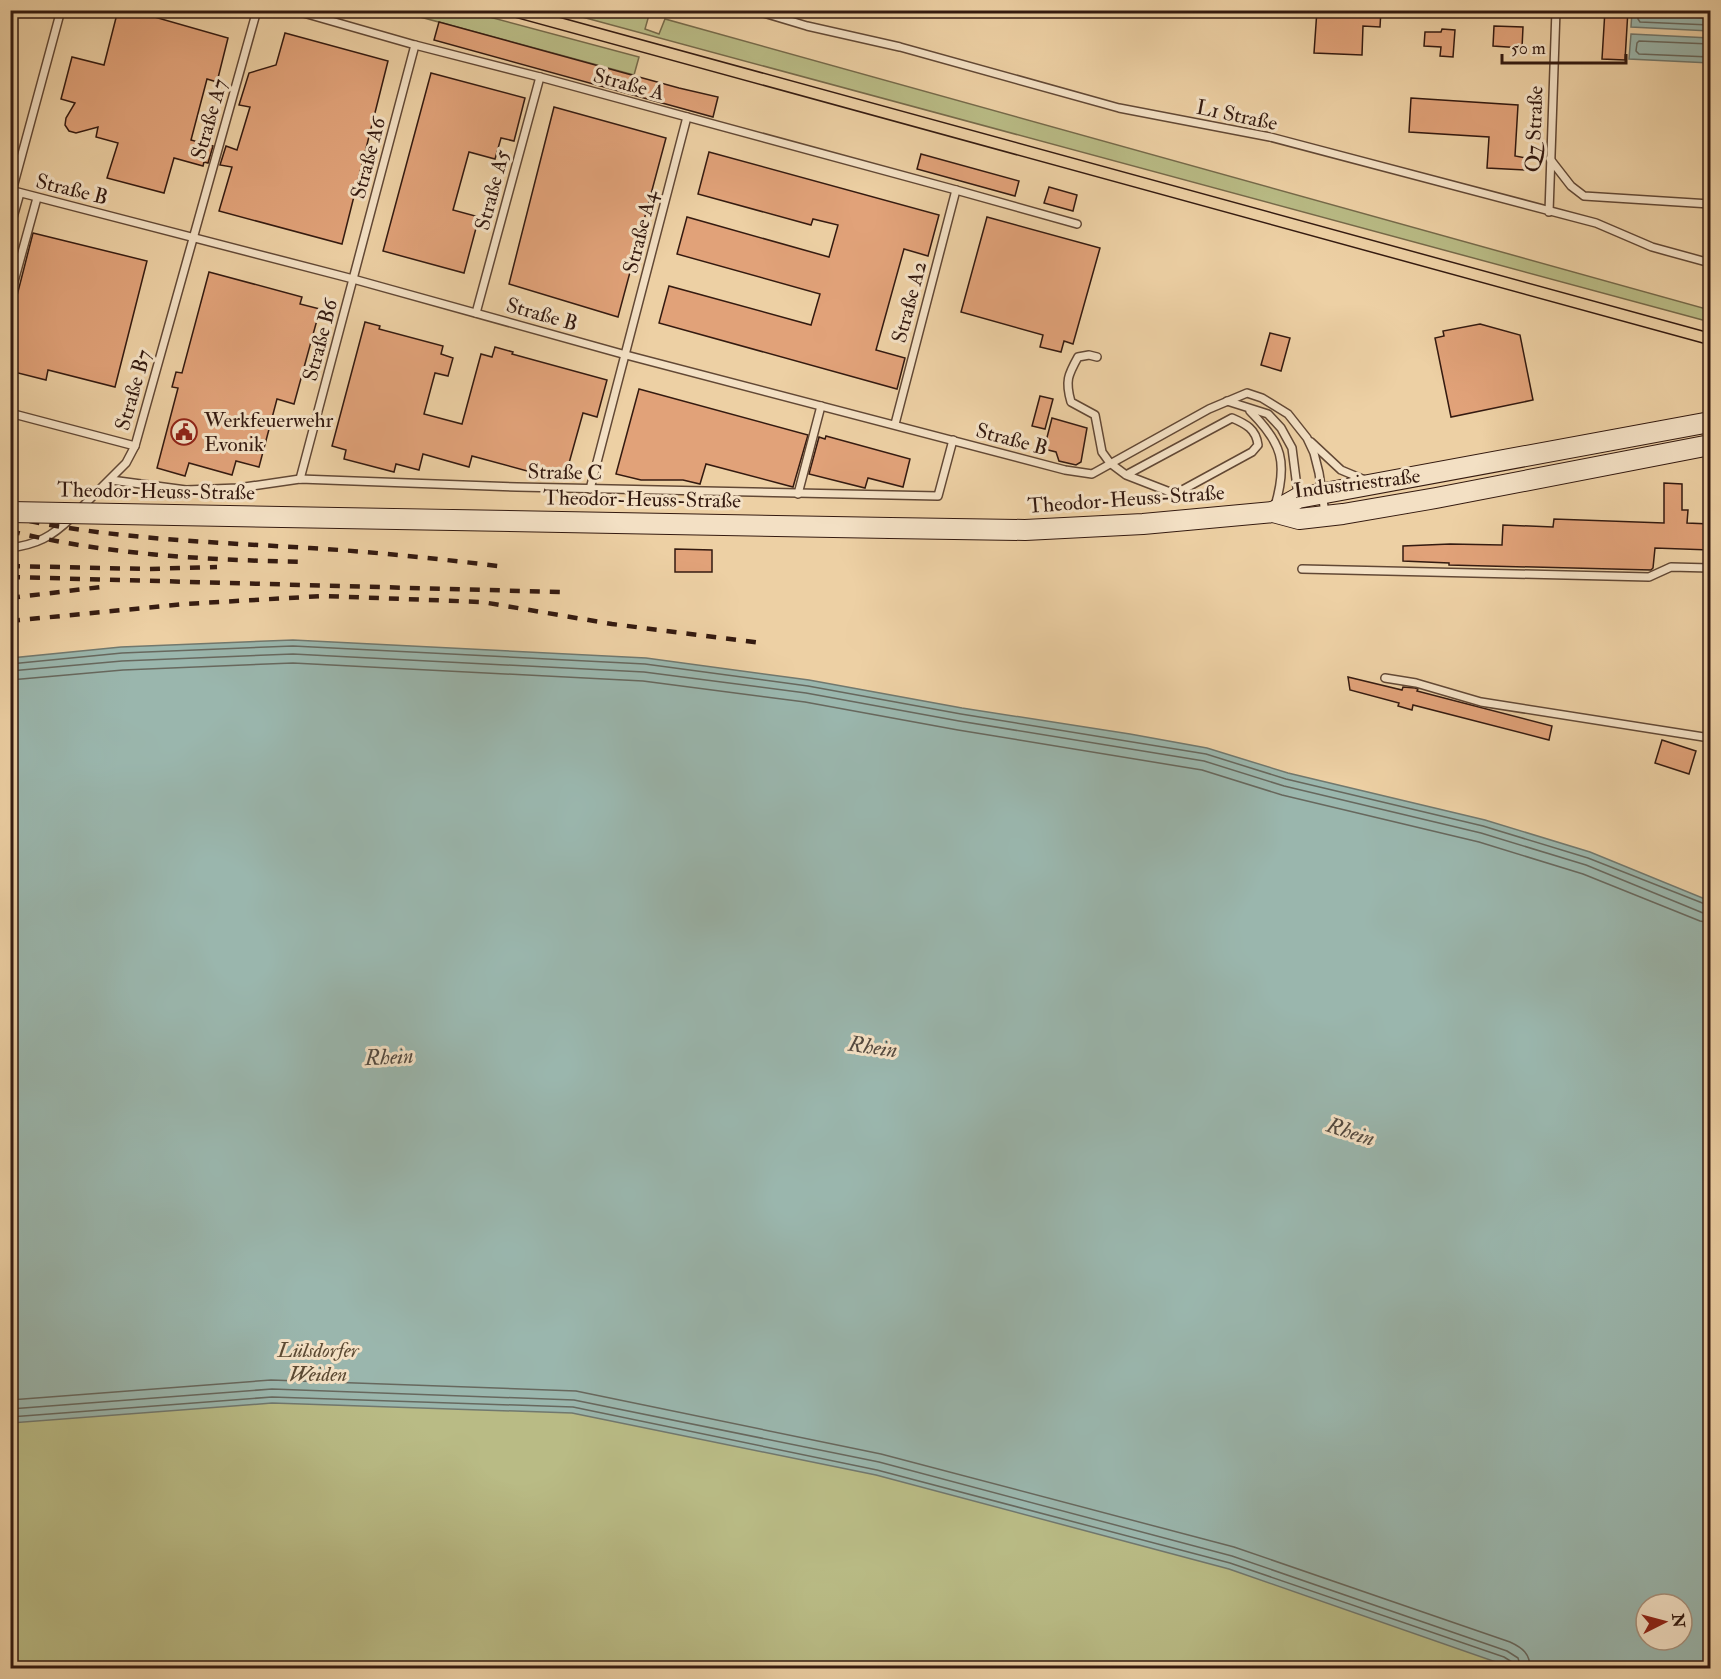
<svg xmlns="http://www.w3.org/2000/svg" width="1721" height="1679" viewBox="0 0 1721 1679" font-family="'IM FELL Double Pica',serif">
<rect width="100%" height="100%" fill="#edd0a4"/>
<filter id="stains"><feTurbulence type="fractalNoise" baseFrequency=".00333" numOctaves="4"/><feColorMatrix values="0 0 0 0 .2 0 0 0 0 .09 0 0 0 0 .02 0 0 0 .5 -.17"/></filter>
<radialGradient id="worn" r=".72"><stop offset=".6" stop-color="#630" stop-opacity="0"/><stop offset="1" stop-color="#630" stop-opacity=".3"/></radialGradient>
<!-- green -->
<g fill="#b9bb85" stroke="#766a4a" stroke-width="1.5" fill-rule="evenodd">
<polygon points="398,11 467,11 639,57 634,75"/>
<polygon points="560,11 635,11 649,15 645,29 659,34 665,19 1710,310 1710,322"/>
<path d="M10,1056L1674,1445L1710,1668H11ZM1646,1604H1682V1640H1646Z"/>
</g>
<!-- water -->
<g fill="#9ab6ad" stroke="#71786e" stroke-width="1.5" fill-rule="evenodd">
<polygon points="1632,11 1710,11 1710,31 1631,27"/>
<polygon points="1631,34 1710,38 1710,63 1629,59"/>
<path d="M293,640L646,658L809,680L962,708L1130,734L1207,748L1288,773L1485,820L1590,852L1710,901V1668H1513L1229,1569L876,1475L572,1413L272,1403L11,1423V658L121,647ZM1646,1604H1682V1640H1646Z"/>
</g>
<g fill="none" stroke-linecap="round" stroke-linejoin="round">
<!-- shore -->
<g stroke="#67685e" stroke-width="1.5">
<polyline points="1638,10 1638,19 1640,22 1710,25"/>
<polyline points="1645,10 1648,15 1710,18"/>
<polyline points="1710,44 1639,41 1637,43 1636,51 1639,54 1710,57"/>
<polyline points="10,664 122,653 293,646 645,664 808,686 961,714 1206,754 1286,779 1483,826 1588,858 1710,906"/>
<polyline points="10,671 122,661 293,654 644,672 806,693 959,721 1204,761 1284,786 1481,833 1586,865 1703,913 1710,914"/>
<polyline points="10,680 123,670 293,663 643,681 805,702 958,730 1202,770 1282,795 1479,842 1583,874 1700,921 1710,923"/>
<path d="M10,1400L271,1380L576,1391L881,1454L1234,1547L1510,1642C1523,1648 1530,1654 1530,1668"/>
<polyline points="10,1409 272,1389 574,1400 879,1462 1232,1556 1507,1651 1518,1658 1521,1668"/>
<polyline points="10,1417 272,1397 573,1407 877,1470 1230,1563 1504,1657 1512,1662 1514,1668"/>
</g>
</g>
<!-- building -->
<g fill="#e1a279" stroke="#341a10" stroke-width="1.5">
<polygon points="118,10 130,10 228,38 217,82 207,79 191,140 213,146 208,163 204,162 203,166 174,158 164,193 107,178 118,143 96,137 98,127 76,133 69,131 65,125 66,118 75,103 61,99 72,57 104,65"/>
<polygon points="1317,10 1381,10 1380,27 1363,26 1362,55 1314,53"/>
<polygon points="1605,10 1628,10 1625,60 1602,59"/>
<polygon points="439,22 679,88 718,97 713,117 434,40"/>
<polygon points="1494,26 1523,27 1522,48 1493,46"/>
<polygon points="1442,29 1455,30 1453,57 1440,56 1441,47 1424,46 1425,32 1441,32"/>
<polygon points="285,33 388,61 342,244 219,211 232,167 220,165 226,146 237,150 250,107 239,105 249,73 276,65"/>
<polygon points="431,73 525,98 514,141 501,138 495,159 469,152 453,210 479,217 464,273 383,251"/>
<polygon points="1411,98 1518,105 1515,156 1526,158 1525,170 1487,168 1489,137 1409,132"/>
<polygon points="554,107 666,138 618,317 509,284"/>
<polygon points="709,152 939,215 928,256 904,249 876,350 905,358 897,389 659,323 669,286 811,325 820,294 677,254 687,217 829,257 838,225 813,219 811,225 698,194"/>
<polygon points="921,154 1019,181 1015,196 917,169"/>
<polygon points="1049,187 1077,195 1073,211 1044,203"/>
<polygon points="987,217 1100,248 1073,344 1064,341 1061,352 1040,347 1043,335 961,312"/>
<polygon points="33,233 147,261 115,387 48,370 46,380 10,371 10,323"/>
<polygon points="209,272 302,297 300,304 320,309 294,404 277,399 259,467 236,461 232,475 189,463 185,476 157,468 178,388 172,387 176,372 182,373"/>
<polygon points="365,322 380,326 379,329 443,346 441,354 453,358 448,376 435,373 424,414 462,424 481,354 492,357 495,347 513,352 512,354 607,380 597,417 583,413 564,481 472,456 469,467 423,454 419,470 396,464 394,472 344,459 346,450 332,446"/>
<polygon points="1480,324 1520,335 1533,400 1451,417 1435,338 1444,336 1443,331"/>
<polygon points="1270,333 1290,338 1281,371 1261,365"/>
<polygon points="639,389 808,435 793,487 706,464 700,484 683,480 641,480 616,474"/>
<polygon points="1040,396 1053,399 1045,429 1032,426"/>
<polygon points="1052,418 1087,428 1081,462 1076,465 1059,461 1056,452 1044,449"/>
<polygon points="826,436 910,459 903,487 868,478 865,488 809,474 819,437 825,439"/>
<polygon points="1664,483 1682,484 1682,510 1688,510 1687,523 1710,524 1710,550 1655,548 1653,568 1651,570 1449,565 1449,563 1403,561 1403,546 1450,544 1502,545 1503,525 1553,527 1554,519 1664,523"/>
<polygon points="675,549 712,550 712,572 675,572"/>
<polygon points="1348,677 1402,690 1403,687 1415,688 1418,689 1417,691 1552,726 1549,740 1413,705 1412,710 1398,706 1399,703 1350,690"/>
<polygon points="1662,740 1696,751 1689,774 1655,763"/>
</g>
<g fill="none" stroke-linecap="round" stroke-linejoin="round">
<!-- lane casing -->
<g stroke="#624835" stroke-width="10">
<g id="lane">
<polyline points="293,10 415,45 540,77 956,190 1077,224"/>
<polyline points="754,10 807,26 900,47 1119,108 1270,137 1596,223 1652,247 1710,263"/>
<polyline points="1550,159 1571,186 1584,196 1710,204"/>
<polyline points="10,190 353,279 626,355 1065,470 1092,474 1209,409 1247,393 1262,398 1288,414 1307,438 1314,453 1319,473 1325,513"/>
<polyline points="12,191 61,10"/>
<polyline points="1549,212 1556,10"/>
<polyline points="10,228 20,193"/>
<polyline points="10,296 37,198"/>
<polyline points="476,313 540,77"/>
<path d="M1097,357L1089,355L1078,357C1068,375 1065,381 1071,402L1095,415L1102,452L1110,463L1126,475L1232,418C1246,424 1256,429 1258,445L1252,452L1175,494L1126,475"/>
<polyline points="1227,401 1268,414 1281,428 1292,448 1298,495"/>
<path d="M1250,411C1282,443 1288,462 1275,506"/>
<polyline points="10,413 135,446"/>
<polyline points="895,424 956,190"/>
<polyline points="1311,442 1341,470 1365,480"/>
<polyline points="300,479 415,45"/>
<polyline points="111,480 186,490 238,488 300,479 517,487 938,496 953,440"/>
<polyline points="590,489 687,117"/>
<polyline points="798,494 821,406"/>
<polyline points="79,510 126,463 135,446 257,10"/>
<path d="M10,548C38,544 51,537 71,518"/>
<polyline points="1302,569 1649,577 1671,567 1710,568"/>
<polyline points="1385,678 1416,683 1481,702 1710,738"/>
</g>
</g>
<!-- secondary casing -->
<g stroke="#341a10" stroke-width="22">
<g id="secondary">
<polyline points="1273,512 1298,498 1710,422"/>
<polyline points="890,528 1025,530 1143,524 1273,512 1299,519 1343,514 1436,498 1710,445"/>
</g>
</g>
<!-- lane -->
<use href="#lane" stroke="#f3e0c4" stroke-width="7"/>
<!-- secondary -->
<use href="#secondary" stroke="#f3e0c4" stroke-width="20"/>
<!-- tram -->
<g stroke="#341a10" stroke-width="1.5">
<polyline points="489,10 1710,345"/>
<polyline points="533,10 1710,333"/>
</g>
<!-- rail -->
<g stroke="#341a10" stroke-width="4.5" stroke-dasharray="10 10" stroke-linecap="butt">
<path d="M10,517C109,539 210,542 310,548C376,552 441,559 506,567"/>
<path d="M10,531C107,555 207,560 306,562"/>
<polyline points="10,566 148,569 217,567"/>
<polyline points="10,577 560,592"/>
<polyline points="10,598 109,586"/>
<polyline points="10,621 185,604 323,596 482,602 612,624 762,643"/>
</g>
<!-- secondary-bridge casing -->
<g stroke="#341a10" stroke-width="22" stroke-linecap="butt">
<polyline id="secondary-bridge" points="10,512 890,528"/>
</g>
<!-- secondary-bridge -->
<use href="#secondary-bridge" stroke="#f3e0c4" stroke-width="20"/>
</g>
<!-- icons -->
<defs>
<g id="civic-ring" transform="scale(1.35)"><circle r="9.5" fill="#f3e0c4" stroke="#8f2418" stroke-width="1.5"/><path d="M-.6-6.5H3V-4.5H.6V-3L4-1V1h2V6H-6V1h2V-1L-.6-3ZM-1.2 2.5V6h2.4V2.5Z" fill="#8f2418"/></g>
</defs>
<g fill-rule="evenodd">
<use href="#civic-ring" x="184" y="432"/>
</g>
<g text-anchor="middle" stroke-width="6" stroke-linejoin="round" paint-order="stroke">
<!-- street labels -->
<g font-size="21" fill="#341a10" stroke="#f3e0c4">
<text transform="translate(629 84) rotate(15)" y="7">Straße A</text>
<text transform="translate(1237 115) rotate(12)" y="7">L1 Straße</text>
<text transform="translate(209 119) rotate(-74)" y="7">Straße A7</text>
<text transform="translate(1534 129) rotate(-88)" y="7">Q7 Straße</text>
<text transform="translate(368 158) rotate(-75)" y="7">Straße A6</text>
<text transform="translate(72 189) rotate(14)" y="7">Straße B</text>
<text transform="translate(492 190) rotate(-75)" y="7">Straße A5</text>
<text transform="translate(640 232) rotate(-76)" y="7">Straße A4</text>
<text transform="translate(909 302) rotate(-75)" y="7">Straße A2</text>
<text transform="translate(542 314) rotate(16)" y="7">Straße B</text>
<text transform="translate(320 340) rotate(-75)" y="7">Straße B6</text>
<text transform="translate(133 390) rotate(-74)" y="7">Straße B7</text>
<text transform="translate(1012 439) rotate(15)" y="7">Straße B</text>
<text transform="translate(565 472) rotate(1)" y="7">Straße C</text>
<text transform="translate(1357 483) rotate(-7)" y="7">Industriestraße</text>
<text transform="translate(156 491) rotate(1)" y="7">Theodor-Heuss-Straße</text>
<text transform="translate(642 499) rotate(1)" y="7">Theodor-Heuss-Straße</text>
<text transform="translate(1126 499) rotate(-4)" y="7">Theodor-Heuss-Straße</text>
</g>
<!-- poi labels -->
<g font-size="21" fill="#341a10" stroke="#f3e0c4" text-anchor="start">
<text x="204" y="427">Werkfeuerwehr<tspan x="204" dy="24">Evonik</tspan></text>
</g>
<!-- park labels -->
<g font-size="21" font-style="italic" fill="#5c4a33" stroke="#f3e0c4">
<text x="318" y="1357">Lülsdorfer<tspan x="318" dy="24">Weiden</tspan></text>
</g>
<!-- water labels -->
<g font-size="22" font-style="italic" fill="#53493f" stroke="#f3e0c4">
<text transform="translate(873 1046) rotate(8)" y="8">Rhein</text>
<text transform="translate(389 1056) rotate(-3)" y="8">Rhein</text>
<text transform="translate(1351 1131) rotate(18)" y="8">Rhein</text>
</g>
</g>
<!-- margin -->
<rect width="1721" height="1679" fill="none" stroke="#edd0a4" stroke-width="36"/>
<rect x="12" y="12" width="1697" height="1655" fill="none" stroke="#341a10" stroke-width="3"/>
<rect x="18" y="18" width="1685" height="1643" fill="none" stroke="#341a10" stroke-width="1.5"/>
<!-- north arrow -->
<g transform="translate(1664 1622) rotate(84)"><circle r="28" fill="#f3e0c4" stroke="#a7917c" stroke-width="1.5"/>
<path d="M0-4.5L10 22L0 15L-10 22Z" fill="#8f2418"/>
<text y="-9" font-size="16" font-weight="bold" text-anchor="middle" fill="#341a10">N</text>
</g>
<!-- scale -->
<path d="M1502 54v9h124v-9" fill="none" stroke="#341a10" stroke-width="3"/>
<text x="1511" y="54" font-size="18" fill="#341a10" stroke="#f3e0c4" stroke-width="4.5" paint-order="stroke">50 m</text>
<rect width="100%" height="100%" filter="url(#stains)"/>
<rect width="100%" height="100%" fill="url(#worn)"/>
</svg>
